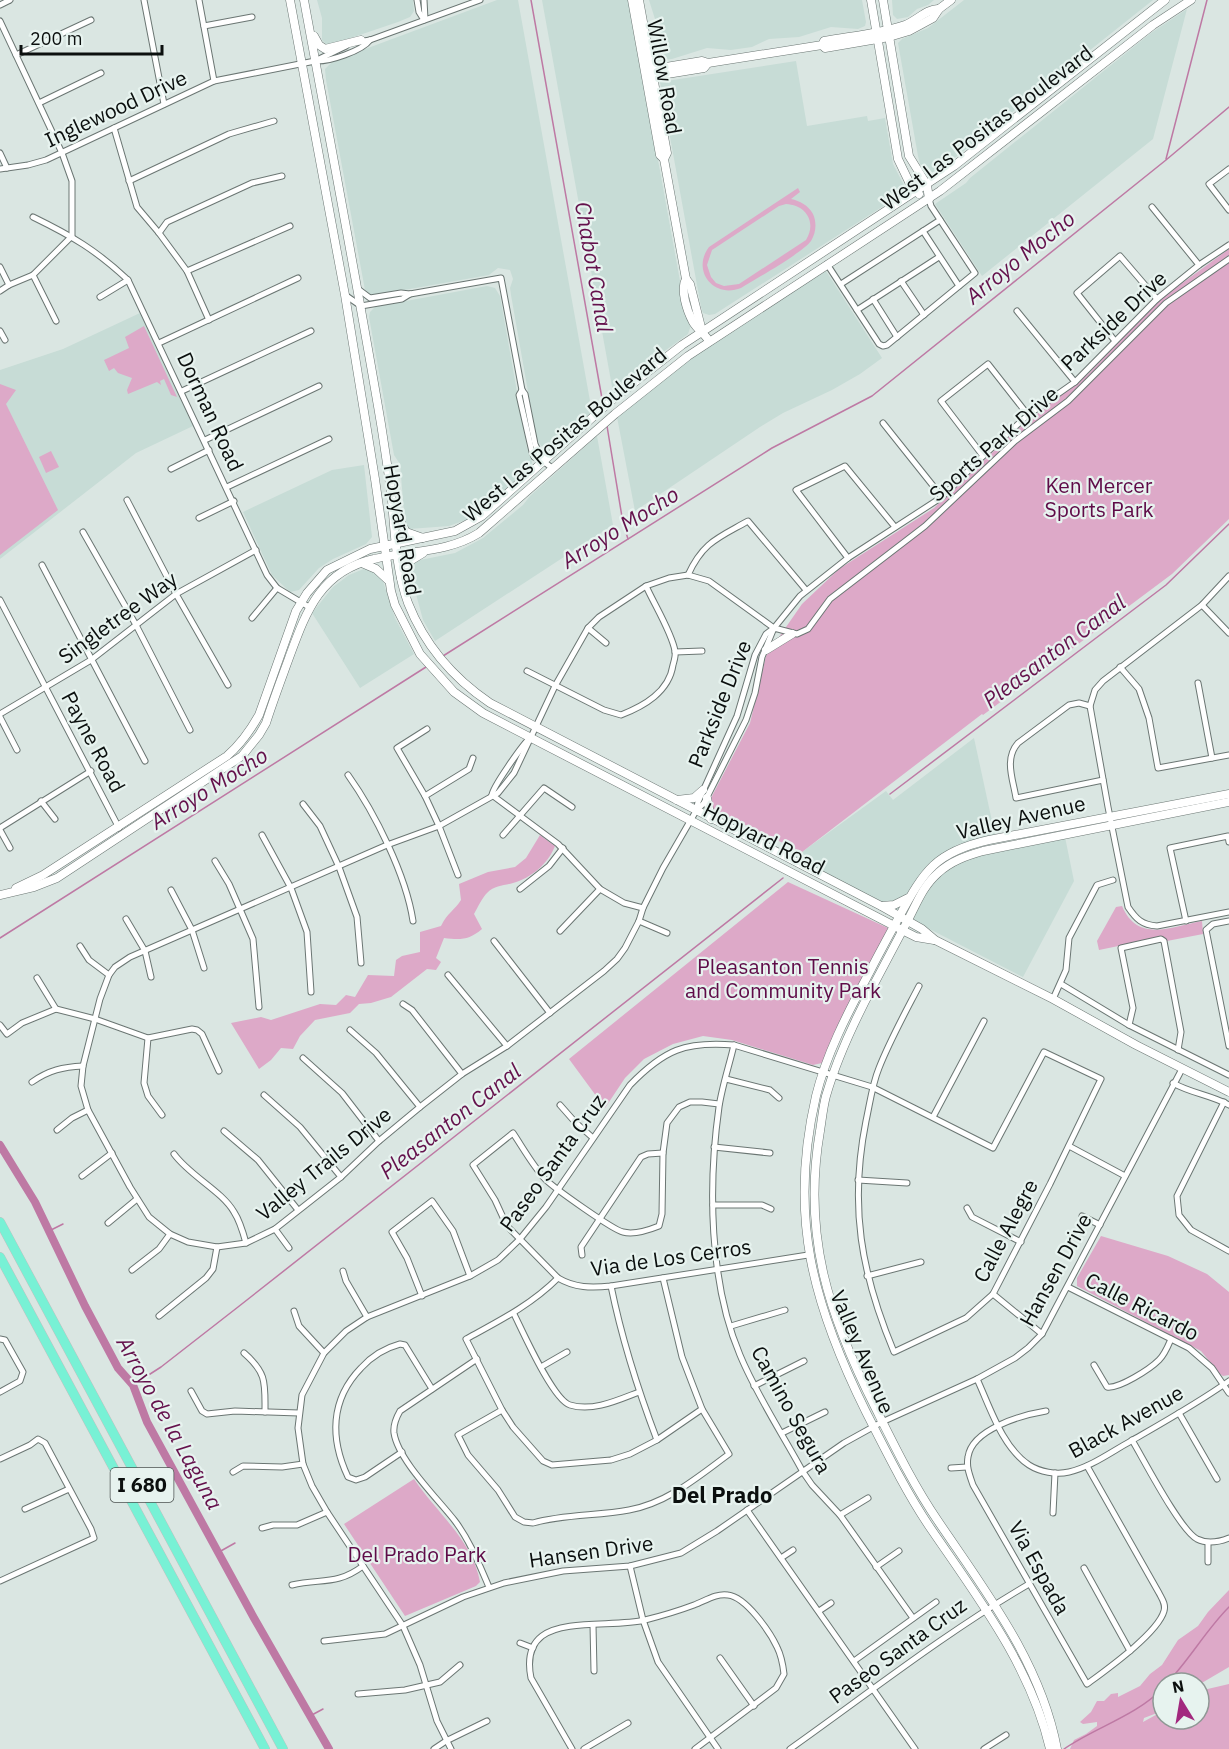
<svg xmlns="http://www.w3.org/2000/svg" width="1229" height="1749" viewBox="0 0 1229 1749" font-family="'IBM Plex Sans',sans-serif">
<rect width="100%" height="100%" fill="#dae6e2"/>
<!-- built -->
<g fill="#c7dcd6">
<polygon points="317,0 413,0 414,11 410,17 398,22 330,45 327,45 322,40 322,18"/>
<polygon points="497,0 518,0 592,412 550,448 541,446 536,437 511,295 510,288 513,279 510,270 498,268 489,275 376,295 372,296 365,290 326,80 325,69 333,61"/>
<polygon points="542,0 629,0 684,303 691,325 688,334 644,366 613,392"/>
<polygon points="649,0 862,0 866,22 865,26 858,29 831,27 799,37 769,39 752,47 731,50 707,48 672,59 662,60 656,55 655,19"/>
<polygon points="892,0 934,0 928,5 917,9 908,17 897,19 893,15"/>
<polygon points="964,0 1153,0 952,160 933,172 928,173 920,164 918,156 898,43 902,39 928,28"/>
<polygon points="1187,9 1153,139 982,276 935,204 966,183 970,178 1151,33"/>
<polygon points="796,61 807,126 867,116 868,121 885,118 893,164 907,191 715,314 709,315 703,313 701,307 660,82"/>
<polygon points="826,271 882,358 860,374 832,390 783,413 760,427 635,511 617,417 681,365"/>
<polygon points="487,286 495,288 500,296 527,448 532,462 531,466 474,517 449,526 409,529 405,524 400,464 394,455 369,317 370,312 375,307 379,306"/>
<polygon points="140,313 193,426 136,453 0,559 0,370 63,349"/>
<polygon points="597,436 613,525 435,641 423,620 409,568 415,561 455,553 483,538 523,505 530,496"/>
<polygon points="364,465 372,537 366,544 333,559 319,568 299,590 290,592 272,575 243,512 332,470"/>
<polygon points="366,568 370,568 382,578 395,618 414,654 360,688 312,613 333,587 349,575"/>
<polygon points="974,738 995,835 957,845 942,854 928,866 911,887 898,913 795,857 886,791 893,800"/>
<polygon points="1065,837 1074,881 1023,977 910,919 926,891 943,872 962,859"/>
</g>
<!-- green -->
<g fill="#dda9c8" fill-rule="evenodd">
<path d="M798,188L800,192L791,199C800,201 808,205 813,214C817,223 816,233 811,241C802,253 756,279 741,288C714,299 691,271 709,247ZM786,204C806,205 817,222 806,240L739,284L724,286L716,283L711,277L707,265L712,250L779,206Z"/>
<polygon points="1229,249 1229,519 1172,574 983,715 982,714 802,852 714,810 710,800 750,723 766,656 802,604 839,569 934,508 1014,432 1088,374 1159,300"/>
<polygon points="144,326 177,397 171,395 164,379 160,381 161,385 157,382 128,394 127,390 132,378 118,373 114,368 109,371 104,360 129,348 125,337"/>
<polygon points="0,384 16,390 6,404 58,510 0,555"/>
<polygon points="51,451 59,467 46,473 39,457"/>
<path d="M540,835L555,846C548,864 531,878 513,883C503,886 495,885 487,893C482,898 478,907 474,914L482,929C469,940 461,940 444,938L436,958L441,962L436,970L427,969L391,997L371,1003L359,1004L350,1013L315,1020L300,1036L293,1049L281,1048L271,1060L259,1069L231,1023L261,1017L271,1020L320,1004L336,1005L346,995L355,997L368,975L394,976L396,960L402,956L420,952V932L441,926C448,912 454,911 461,900L459,884L488,872L515,867L526,858Z"/>
<polygon points="788,882 888,928 822,1063 813,1065 732,1040 703,1036 673,1044 644,1059 625,1078 605,1108 569,1059"/>
<path d="M1122,906C1138,943 1170,927 1202,921L1203,934L1167,941L1165,938L1162,937L1099,950L1097,941L1116,907Z"/>
<polygon points="1101,1236 1168,1256 1207,1274 1229,1292 1229,1375 1223,1376 1220,1374 1201,1351 1077,1286 1077,1278"/>
<path d="M414,1479C436,1512 473,1541 480,1582L476,1586L405,1616L344,1524Z"/>
<polygon points="1229,1590 1229,1667 1200,1684 1184,1683 1175,1678 1171,1683 1163,1683 1163,1691 1158,1699 1161,1709 1157,1713 1144,1718 1143,1722 1163,1711 1163,1719 1199,1719 1199,1691 1229,1684 1229,1749 1070,1749 1074,1740 1086,1734 1097,1726 1097,1722 1083,1724 1080,1722 1091,1712 1097,1701 1104,1701 1111,1694 1118,1693 1118,1697 1140,1686 1150,1674 1162,1665 1178,1640 1198,1626 1208,1612"/>
</g>
<g fill="none" stroke-linecap="round" stroke-linejoin="round">
<!-- stream -->
<g stroke="#be79a4" stroke-width="1.5">
<polyline points="531,0 603,404"/>
<polyline points="1166,159 1207,0"/>
<polyline points="607,426 623,523 628,539"/>
<polyline points="443,656 772,448 872,396 1166,160 1229,107"/>
<polyline points="890,794 1166,585 1229,524"/>
<polyline points="0,938 426,667"/>
<polyline points="49,1231 63,1224"/>
<polyline points="133,1385 161,1367 238,1307 783,878"/>
<polyline points="219,1552 235,1543"/>
<path d="M1167,1683C1190,1659 1206,1630 1229,1607"/>
<polyline points="310,1716 323,1709"/>
<path d="M1064,1749C1096,1727 1136,1716 1163,1688"/>
</g>
<!-- river -->
<polyline stroke="#be79a4" stroke-width="8" points="0,1145 35,1202 85,1306 118,1368 133,1385 147,1422 254,1618 329,1749"/>
<!-- street casing -->
<g stroke="#6b7673" stroke-width="7">
<g id="street">
<polyline points="144,0 164,104"/>
<polyline points="199,0 214,81"/>
<polyline points="417,0 419,12 424,20"/>
<polyline points="424,0 425,19"/>
<polyline points="0,5 10,0"/>
<polyline points="0,21 62,153 72,181 72,236 33,275 9,285 0,291"/>
<polyline points="204,26 252,17"/>
<polyline points="358,42 370,40 480,0"/>
<polyline points="16,55 91,20"/>
<polyline points="317,60 346,46"/>
<polyline points="39,103 101,73"/>
<polyline points="114,128 137,207 159,233 187,271 209,320"/>
<polyline points="0,153 7,168"/>
<path d="M0,169L28,165L46,160L214,81L315,61C329,62 362,51 370,40"/>
<polyline points="1229,169 1209,184 1229,210"/>
<polyline points="129,181 229,134 274,121"/>
<polyline points="1152,207 1199,265"/>
<path d="M33,217C72,236 96,250 128,280L267,575L277,588L309,607"/>
<polyline points="923,231 959,286"/>
<polyline points="159,233 167,222 252,183 282,176"/>
<polyline points="827,264 879,344 883,346 887,345 975,273 931,206 929,199"/>
<polyline points="0,267 9,285"/>
<polyline points="187,271 290,226"/>
<polyline points="33,275 56,321"/>
<polyline points="901,281 924,315"/>
<polyline points="841,284 940,220"/>
<polyline points="358,289 370,298 401,293 410,294 501,278 522,390 525,394 535,444 543,461"/>
<polyline points="345,295 361,306 402,299 410,294"/>
<polyline points="100,297 128,280"/>
<polyline points="873,299 897,337"/>
<polyline points="857,310 939,257"/>
<polyline points="1017,311 1075,382"/>
<polyline points="0,331 5,340"/>
<polyline points="1115,341 1077,293 1120,256 1157,299"/>
<polyline points="159,343 298,278"/>
<polyline points="522,390 519,395 532,452 534,457 543,461 552,468"/>
<polyline points="182,391 311,331"/>
<polyline points="883,423 942,497"/>
<polyline points="205,440 319,386"/>
<polyline points="983,456 941,401 988,364 1028,415"/>
<polyline points="171,469 209,450"/>
<polyline points="227,487 329,439"/>
<polyline points="127,500 176,594 228,685"/>
<polyline points="199,518 234,501"/>
<polyline points="83,532 136,625 190,730"/>
<polyline points="848,558 796,490 845,466 895,527"/>
<polyline points="42,565 145,761"/>
<path d="M688,575C703,542 718,538 748,521L806,590"/>
<path d="M1229,576L1202,605L1103,681L1095,690L1090,706L1108,807L1128,907C1136,919 1142,925 1157,926L1229,912"/>
<polyline points="0,600 119,828"/>
<polyline points="1202,605 1229,633"/>
<polyline points="252,618 277,588"/>
<polyline points="588,628 606,643"/>
<polyline points="774,628 762,657 755,693 746,720 704,803 696,811 663,868 643,908 639,921 625,948 617,959 604,971 507,1046 462,1074 420,1107 379,1141 341,1177 275,1229 246,1243 217,1247 188,1242 170,1234 149,1217 130,1187 88,1110 81,1086 83,1066 100,999 109,975 115,967 130,957 192,930 387,845 439,826 498,793 514,773 555,686 588,628 599,617 646,586 669,578 688,575 709,581 774,628 797,634 808,629 830,599 925,526 1015,441 1068,401 1166,303 1229,259"/>
<polyline points="675,652 702,651"/>
<polyline points="1120,667 1139,689 1149,718 1158,768 1229,755"/>
<path d="M527,671L604,710L621,715C644,706 669,692 673,665C674,661 676,656 675,651C672,633 654,604 646,586"/>
<polyline points="1198,683 1212,758"/>
<path d="M1090,706L1079,703L1069,705L1018,743C1004,759 1013,779 1016,798L1103,780"/>
<polyline points="0,714 91,660 176,594 256,550"/>
<polyline points="0,717 17,750"/>
<polyline points="427,729 397,748 425,796 439,826 458,875"/>
<path d="M348,775C375,813 406,875 413,921"/>
<polyline points="492,795 558,844 600,889 624,903 643,908"/>
<path d="M492,795C492,788 523,744 530,738"/>
<polyline points="425,796 469,769 473,758"/>
<polyline points="41,801 55,819"/>
<polyline points="303,804 320,826 339,867 357,917 361,963"/>
<polyline points="696,811 698,802 737,716 755,655 766,634 774,628 800,596 848,558 942,497 983,456 1028,415 1075,382 1157,299 1199,265 1229,245"/>
<polyline points="0,828 91,771"/>
<polyline points="0,830 10,848"/>
<polyline points="262,835 291,888 307,932 311,992"/>
<polyline points="503,835 544,788 572,807"/>
<polyline points="215,861 229,884 253,939 259,1007"/>
<polyline points="520,889 549,866 563,848"/>
<polyline points="171,890 192,930 204,968"/>
<polyline points="126,919 145,951 151,977"/>
<polyline points="639,921 667,933"/>
<polyline points="1186,921 1170,848 1228,836 1229,842"/>
<polyline points="1229,921 1213,924 1206,930 1229,1046"/>
<polyline points="560,931 600,889"/>
<polyline points="494,941 550,1013"/>
<polyline points="80,946 89,960 109,975"/>
<polyline points="448,975 507,1046"/>
<polyline points="37,978 56,1009"/>
<polyline points="1061,984 1129,1025 1229,1075"/>
<polyline points="1053,999 1066,970 1069,938 1097,885 1113,880"/>
<polyline points="403,1004 412,1010 462,1074"/>
<polyline points="0,1025 7,1034 22,1023 56,1009 95,1019 148,1038 192,1029 197,1030 202,1034 219,1071"/>
<polyline points="1129,1025 1133,1008 1121,948 1161,939 1164,941 1181,1032 1178,1050"/>
<polyline points="350,1030 376,1053 420,1107"/>
<polyline points="148,1038 144,1083 148,1096 162,1115"/>
<path d="M734,1045C729,1066 722,1087 719,1107C708,1185 709,1282 740,1355C757,1396 782,1433 803,1472L812,1485L840,1515L913,1618"/>
<polyline points="303,1058 342,1093 379,1141"/>
<polyline points="726,1079 770,1090 779,1098"/>
<path d="M32,1082C49,1070 63,1067 83,1066"/>
<path d="M1173,1083C1190,1093 1211,1095 1229,1105"/>
<polyline points="264,1095 300,1127 341,1177"/>
<polyline points="1224,1102 1177,1196 1179,1215 1191,1230 1229,1251"/>
<path d="M719,1104L702,1102H690L679,1107L667,1123L663,1153L662,1214L659,1226C649,1230 634,1235 623,1232C613,1230 554,1188 545,1179C533,1166 523,1148 513,1133L473,1165L495,1200L507,1226L558,1278C575,1288 591,1288 611,1286L808,1255"/>
<polyline points="560,1105 575,1122 593,1138"/>
<polyline points="933,1117 984,1021"/>
<polyline points="57,1130 72,1118 88,1110"/>
<polyline points="224,1131 258,1160 298,1210"/>
<polyline points="1069,1146 1125,1176"/>
<polyline points="714,1147 770,1153"/>
<path d="M174,1154C190,1176 222,1191 234,1212C240,1221 243,1232 246,1243"/>
<polyline points="82,1176 112,1153"/>
<polyline points="858,1180 907,1183"/>
<polyline points="713,1205 762,1205 771,1209"/>
<polyline points="967,1208 972,1217 1021,1242"/>
<polyline points="1082,1216 1100,1225"/>
<polyline points="108,1223 137,1199"/>
<polyline points="275,1229 289,1248"/>
<polyline points="582,1255 581,1247 641,1157 648,1154 663,1153"/>
<polyline points="132,1270 159,1249 170,1234"/>
<polyline points="343,1271 346,1281 367,1317"/>
<polyline points="867,1276 921,1262"/>
<path d="M558,1278C531,1305 499,1321 466,1339L502,1410L513,1427L543,1461L552,1465L611,1460L630,1454L657,1440L702,1409"/>
<path d="M611,1286C622,1340 638,1390 657,1440"/>
<polyline points="1068,1287 1189,1348 1212,1368 1229,1393"/>
<polyline points="993,1294 1042,1334"/>
<polyline points="422,1296 407,1258 392,1232 432,1201 453,1231 470,1276"/>
<polyline points="294,1311 299,1326 324,1353"/>
<path d="M514,1314C523,1332 553,1400 570,1405C593,1412 618,1400 639,1392"/>
<polyline points="159,1316 206,1278 213,1269 217,1247"/>
<polyline points="731,1326 785,1310"/>
<polyline points="0,1339 5,1340 23,1372 20,1381 0,1392"/>
<path d="M244,1353C267,1373 265,1383 265,1412"/>
<path d="M477,1359L400,1411C396,1418 393,1425 394,1433C398,1460 438,1499 455,1521C470,1541 479,1564 489,1587"/>
<path d="M1094,1365L1107,1387C1119,1389 1150,1369 1159,1360C1165,1354 1168,1346 1171,1339"/>
<polyline points="541,1367 567,1352"/>
<path d="M977,1379C990,1407 1002,1447 1029,1465C1040,1472 1056,1475 1069,1472C1091,1467 1111,1452 1131,1441C1164,1422 1198,1403 1229,1381"/>
<polyline points="754,1386 804,1361"/>
<polyline points="191,1391 202,1411 207,1414 235,1411 299,1413"/>
<path d="M502,1410L458,1435L468,1455L498,1490L515,1517L524,1522L533,1523C564,1514 598,1516 629,1510C668,1503 699,1476 729,1454L702,1409L682,1357L663,1278"/>
<path d="M1046,1411C1022,1415 972,1429 968,1457C966,1467 970,1476 973,1485L1087,1684C1106,1670 1158,1633 1164,1611C1166,1604 1162,1599 1159,1593L1087,1466"/>
<polyline points="1179,1413 1217,1479"/>
<polyline points="782,1433 825,1412"/>
<path d="M1132,1440C1144,1460 1180,1530 1197,1539C1207,1544 1219,1542 1229,1538"/>
<path d="M402,1452L365,1477L356,1480L348,1477C330,1439 330,1400 361,1368C371,1357 385,1348 400,1344L405,1345L432,1389"/>
<polyline points="0,1459 30,1445 38,1439 45,1443 91,1529 94,1538 0,1581"/>
<polyline points="951,1468 967,1467"/>
<polyline points="233,1472 243,1466 282,1467 303,1464"/>
<polyline points="25,1509 69,1489"/>
<polyline points="747,1510 915,1749"/>
<polyline points="1053,1513 1055,1473"/>
<polyline points="840,1515 868,1498"/>
<polyline points="262,1528 273,1525 297,1525 327,1512"/>
<polyline points="781,1558 793,1550"/>
<polyline points="1208,1562 1208,1543"/>
<polyline points="630,1566 643,1620 658,1662 718,1749"/>
<polyline points="876,1567 899,1551"/>
<polyline points="1084,1568 1130,1651"/>
<path d="M292,1585C321,1578 336,1586 363,1566"/>
<polyline points="819,1611 831,1603"/>
<polyline points="593,1625 594,1671"/>
<polyline points="324,1641 385,1634 463,1597 504,1583 563,1571 630,1566 681,1553 717,1531 844,1443 882,1422 977,1379 1015,1358 1028,1348 1042,1334 1182,1069"/>
<polyline points="520,1643 533,1648"/>
<polyline points="720,1658 754,1706"/>
<polyline points="854,1661 936,1602"/>
<polyline points="358,1694 405,1690 440,1682 460,1665"/>
<polyline points="434,1749 446,1741 487,1721"/>
<path d="M451,1749L437,1721L420,1665L403,1626L327,1512L312,1486L303,1464L298,1428L302,1395L324,1353L346,1331L367,1317L470,1276L498,1260L520,1239L546,1207L630,1085C664,1050 685,1041 734,1045L872,1087L993,1148L1044,1052L1101,1079L1050,1184L993,1294L966,1318L894,1352C861,1273 849,1206 866,1121C870,1103 872,1085 879,1068C890,1040 905,1013 919,986"/>
<path d="M572,1749L531,1678C528,1663 529,1646 542,1636C564,1619 617,1627 645,1620C661,1616 678,1611 694,1605C705,1601 716,1593 728,1595C746,1597 770,1632 777,1647C781,1655 783,1665 784,1674L776,1688L695,1749"/>
<polyline points="584,1749 628,1723"/>
<path d="M790,1749C869,1693 945,1633 1029,1584"/>
<polyline points="984,1749 1006,1735"/>
</g>
</g>
<!-- secondary casing -->
<g stroke="#6b7673" stroke-width="9">
<g id="secondary">
<polyline points="290,0 345,295 375,479 391,591 395,605 420,654 454,692 483,713 906,932 916,937 934,940"/>
<path d="M304,0C330,141 357,282 381,424C385,450 389,475 392,501C395,535 396,570 408,603C425,646 453,678 490,703L883,907L922,929L935,940L1053,999L1136,1045L1229,1092"/>
<polyline points="632,0 660,155 664,159"/>
<polyline points="639,0 667,153 664,159 686,279 690,284 702,331"/>
<polyline points="871,0 898,159 910,184 919,194"/>
<polyline points="883,0 909,156 927,185 929,199"/>
<polyline points="314,36 319,45 325,49 361,40"/>
<polyline points="822,45 825,48 889,37 909,31 933,18 939,9 951,0"/>
<path d="M652,73L660,68L702,61L708,63L822,45L824,41C851,36 879,34 905,25C916,21 928,8 939,9"/>
<polyline points="652,73 661,75 704,68 708,63"/>
<path d="M686,279C680,290 687,311 693,322C697,329 705,334 709,341"/>
<polyline points="395,512 406,532 423,538"/>
<polyline points="362,563 376,569 388,580"/>
<polyline points="401,578 410,561 423,553"/>
<polyline points="766,650 792,634"/>
<polyline points="707,798 711,819"/>
<polyline points="677,800 694,798 703,790"/>
<path d="M16,888L43,875L227,756C241,744 250,731 259,715L296,611L307,593L327,570L370,549L455,531L482,516L612,400L682,345L954,166L1165,0"/>
<path d="M0,895L34,887L57,878L242,756L259,735L266,723C273,701 281,680 289,658C306,612 320,571 374,559C410,550 447,553 479,533L615,414L688,356L940,191L1153,25L1191,0"/>
<polyline points="882,906 894,905 908,898"/>
<path d="M1050,1749C1031,1666 976,1595 929,1526C905,1490 886,1451 866,1412C813,1305 788,1216 816,1096C826,1055 847,1014 867,977C877,957 888,937 899,917C924,871 935,852 989,840L1229,794"/>
<path d="M1057,1749C1041,1663 986,1592 938,1521C914,1486 895,1447 876,1409C829,1316 802,1236 820,1131C822,1119 823,1107 826,1096C837,1058 854,1022 872,988C884,965 896,943 908,920C917,903 923,886 938,873C951,861 966,856 983,851L1229,802"/>
</g>
</g>
<!-- highway casing -->
<g stroke="#c0c1c0" stroke-width="10">
<g id="highway">
<polyline points="0,1222 283,1749"/>
<polyline points="0,1257 265,1749"/>
</g>
</g>
<!-- street -->
<use href="#street" stroke="#fff" stroke-width="5"/>
<!-- secondary -->
<use href="#secondary" stroke="#fff" stroke-width="8"/>
<!-- highway -->
<use href="#highway" stroke="#78f1d5" stroke-width="9"/>
</g>
<g text-anchor="middle" stroke-width="4.5" stroke-linejoin="round" paint-order="stroke">
<!-- shield labels -->
<rect fill="#e7f3ef" stroke="#4d5352" stroke-width="1.5" x="110.5" y="1468" width="63" height="34" rx="4.5"/>
<g font-size="20" font-weight="bold" fill="#0b0f0e">
<text x="142" y="1492">I 680</text>
</g>
<!-- street labels -->
<g font-size="21" fill="#0b0f0e" stroke="#e7f3ef">
<text transform="translate(664 77) rotate(80)" y="7">Willow Road</text>
<text transform="translate(116 109) rotate(-25)" y="7">Inglewood Drive</text>
<text transform="translate(987 128) rotate(-37)" y="7">West Las Positas Boulevard</text>
<text transform="translate(1114 321) rotate(-43)" y="7">Parkside Drive</text>
<text transform="translate(210 412) rotate(65)" y="7">Dorman Road</text>
<text transform="translate(565 435) rotate(-40)" y="7">West Las Positas Boulevard</text>
<text transform="translate(994 444) rotate(-41)" y="7">Sports Park Drive</text>
<text transform="translate(402 530) rotate(80)" y="7">Hopyard Road</text>
<text transform="translate(118 618) rotate(-36)" y="7">Singletree Way</text>
<text transform="translate(720 704) rotate(-68)" y="7">Parkside Drive</text>
<text transform="translate(93 742) rotate(62)" y="7">Payne Road</text>
<text transform="translate(1021 818) rotate(-13)" y="7">Valley Avenue</text>
<text transform="translate(764 839) rotate(27)" y="7">Hopyard Road</text>
<text transform="translate(553 1163) rotate(-54)" y="7">Paseo Santa Cruz</text>
<text transform="translate(324 1164) rotate(-39)" y="7">Valley Trails Drive</text>
<text transform="translate(1006 1231) rotate(-62)" y="7">Calle Alegre</text>
<text transform="translate(671 1258) rotate(-8)" y="7">Via de Los Cerros</text>
<text transform="translate(1056 1270) rotate(-61)" y="7">Hansen Drive</text>
<text transform="translate(1142 1307) rotate(27)" y="7">Calle Ricardo</text>
<text transform="translate(862 1352) rotate(67)" y="7">Valley Avenue</text>
<text transform="translate(791 1410) rotate(61)" y="7">Camino Segura</text>
<text transform="translate(1126 1422) rotate(-29)" y="7">Black Avenue</text>
<text transform="translate(591 1552) rotate(-8)" y="7">Hansen Drive</text>
<text transform="translate(1039 1568) rotate(61)" y="7">Via Espada</text>
<text transform="translate(898 1651) rotate(-36)" y="7">Paseo Santa Cruz</text>
</g>
<!-- park labels -->
<g font-size="21" fill="#5f0b48" stroke="#e7f3ef">
<text x="1099" y="493">Ken Mercer<tspan x="1099" dy="24">Sports Park</tspan></text>
<text x="783" y="974">Pleasanton Tennis<tspan x="783" dy="24">and Community Park</tspan></text>
<text x="417" y="1562">Del Prado Park</text>
</g>
<!-- water labels -->
<g font-size="22" font-style="italic" fill="#64114c" stroke="#e7f3ef">
<text transform="translate(1020 257) rotate(-39)" y="8">Arroyo Mocho</text>
<text transform="translate(594 267) rotate(80)" y="8">Chabot Canal</text>
<text transform="translate(620 527) rotate(-32)" y="8">Arroyo Mocho</text>
<text transform="translate(1054 651) rotate(-37)" y="8">Pleasanton Canal</text>
<text transform="translate(209 788) rotate(-32)" y="8">Arroyo Mocho</text>
<text transform="translate(450 1121) rotate(-38)" y="8">Pleasanton Canal</text>
<text transform="translate(170 1423) rotate(61)" y="8">Arroyo de la Laguna</text>
</g>
<!-- neighbourhood labels -->
<g font-size="22" font-weight="bold" fill="#0b0f0e" stroke="#e7f3ef">
<text x="722" y="1503">Del Prado</text>
</g>
</g>
<!-- north arrow -->
<g transform="translate(1181 1701) rotate(349)"><circle r="28" fill="#e7f3ef" stroke="#8f9895" stroke-width="1.5"/>
<path d="M0-4.5L10 22L0 15L-10 22Z" fill="#a2287e"/>
<text y="-9" font-size="16" font-weight="bold" text-anchor="middle" fill="#0b0f0e">N</text>
</g>
<!-- scale -->
<path d="M21 45v9h141v-9" fill="none" stroke="#0b0f0e" stroke-width="3"/>
<text x="30" y="45" font-size="18" fill="#0b0f0e" stroke="#e7f3ef" stroke-width="4.5" paint-order="stroke">200 m</text>
</svg>
